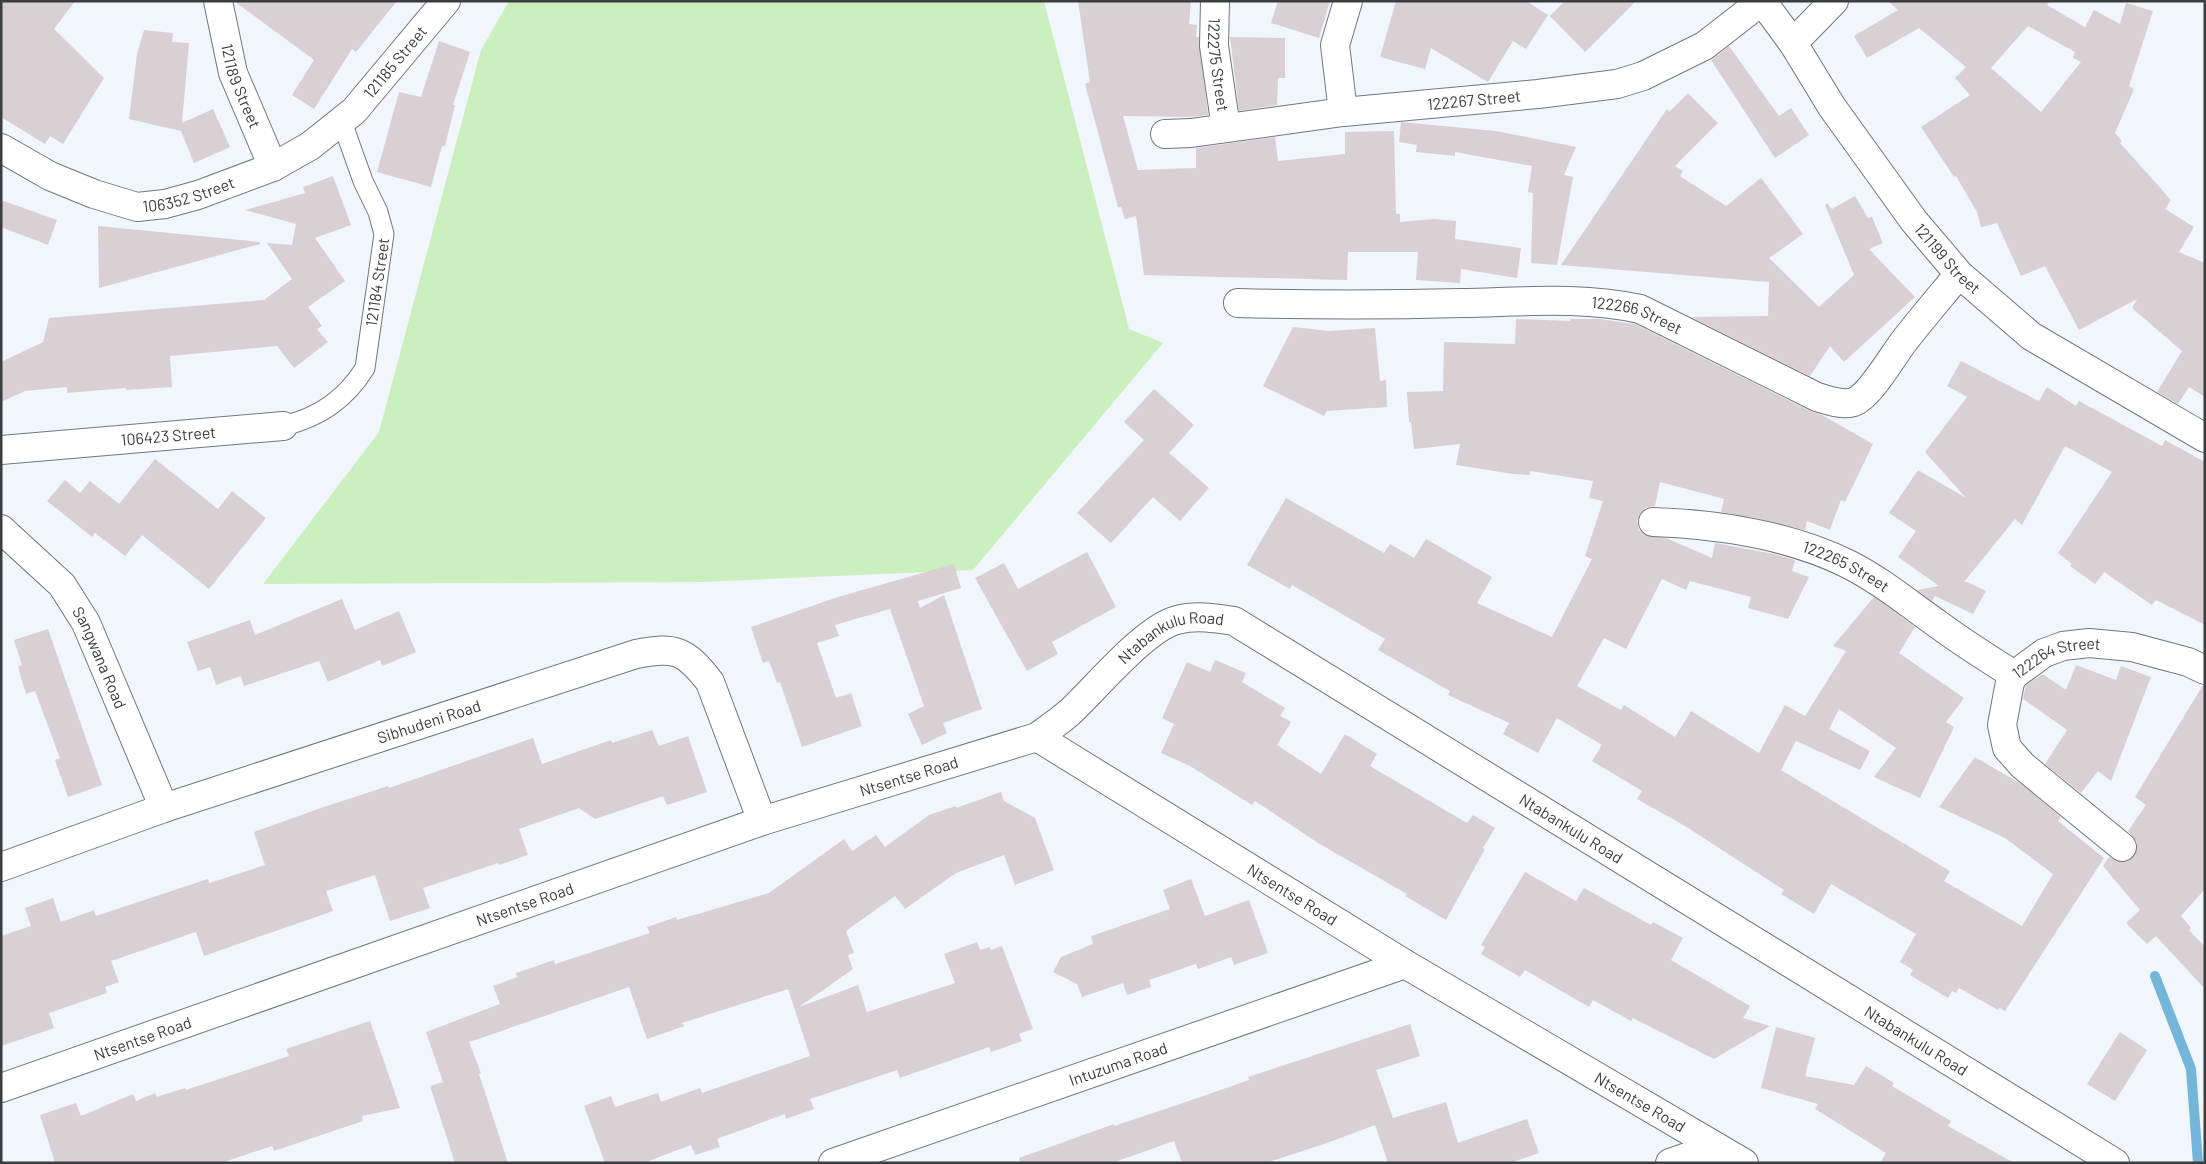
<svg xmlns="http://www.w3.org/2000/svg" width="2206" height="1164" viewBox="0 0 2206 1164" font-family="Barlow,sans-serif">
<rect width="100%" height="100%" fill="#f0f6fc"/>
<!-- green -->
<polygon fill="#ccefbf" points="509,1 1044,1 1129,329 1163,343 973,570 702,582 263,584 379,432 481,50"/>
<g fill="none" stroke-linecap="round" stroke-linejoin="round">
<!-- stream -->
<polyline stroke="#73b6d9" stroke-width="10" points="2155,976 2191,1069 2198,1163"/>
</g>
<!-- building -->
<g fill="#d8d0d3" fill-rule="evenodd">
<polygon points="1,1 75,1 54,29 104,78 63,144 50,136 45,144 1,117"/>
<polygon points="234,1 397,1 356,52 352,49 314,109 292,95 314,60"/>
<polygon points="1078,1 1191,1 1189,24 1197,25 1196,37 1199,37 1208,115 1190,117 1123,116 1138,170 1196,168 1196,148 1275,137 1278,161 1345,154 1345,132 1394,131 1396,214 1400,214 1400,222 1434,219 1456,221 1455,239 1521,248 1517,278 1461,269 1460,283 1416,280 1418,252 1348,252 1347,280 1144,275 1136,216 1125,219 1121,207 1118,207 1085,84 1090,82"/>
<polygon points="1278,1 1330,1 1319,38 1271,23"/>
<polygon points="1396,1 1526,1 1548,15 1526,49 1513,41 1488,82 1431,48 1425,69 1380,57"/>
<polygon points="1565,1 1636,1 1585,52 1550,16"/>
<path d="M1888,1H2050L2047,5L2085,27L2094,10L2120,24L2126,3L2153,11L2129,86L2134,89L2115,133L2122,141L2120,143L2171,200L2165,209L2194,227L2179,252L2205,263V397L2189,387L2178,404L2157,392L2182,351L2132,308L2137,299L2079,330L2045,266L2021,276L1997,223L1981,227L1977,212L1956,176L1954,177L1921,127L1970,95L1955,78L1966,67L1919,28L1867,58L1854,36L1898,10ZM2028,26L2075,52L2073,58L2081,62L2041,112L1991,68Z"/>
<polygon points="144,30 173,33 172,42 189,43 182,123 213,109 230,147 194,163 181,131 129,119 137,54"/>
<polygon points="1230,37 1285,38 1285,78 1278,78 1277,105 1239,111"/>
<polygon points="439,41 470,52 453,105 455,105 445,146 442,146 431,187 377,172 399,92 421,97"/>
<polygon points="1729,46 1779,116 1791,108 1809,135 1775,158 1711,60"/>
<polygon points="1688,93 1718,123 1675,166 1683,171 1680,176 1726,206 1761,178 1803,234 1769,258 1819,307 1854,275 1825,205 1827,203 1832,209 1855,196 1868,218 1872,217 1883,243 1869,249 1915,297 1844,362 1830,346 1810,376 1691,317 1768,316 1769,282 1561,265 1667,109 1669,112"/>
<polygon points="1401,122 1496,131 1576,147 1564,175 1573,177 1557,265 1531,263 1533,193 1528,192 1532,166 1455,152 1455,156 1416,152 1417,145 1399,142"/>
<polygon points="333,176 351,225 315,238 345,281 308,307 322,326 317,329 328,342 294,368 277,346 170,356 172,387 126,390 126,388 67,393 67,387 25,391 1,402 1,362 43,342 49,318 264,300 292,279 267,243 292,245 296,224 245,210 305,193 303,187"/>
<polygon points="1,200 57,220 48,245 1,227"/>
<polygon points="98,226 260,242 260,244 99,288"/>
<polygon points="1516,319 1570,321 1570,319 1599,319 1635,324 1810,411 1822,415 1873,444 1845,502 1841,500 1830,530 1807,521 1805,530 1756,518 1721,512 1724,499 1660,482 1655,506 1645,508 1640,514 1637,521 1639,530 1645,535 1666,538 1712,558 1715,543 1774,554 1795,560 1792,571 1809,577 1788,619 1748,608 1751,597 1690,581 1686,590 1662,579 1626,649 1604,638 1577,686 1621,710 1624,705 1675,737 1691,711 1759,753 1785,705 1805,716 1846,651 1833,646 1874,597 1915,627 1899,653 1964,698 1946,722 1954,727 1920,798 1874,777 1896,748 1839,709 1829,729 1870,751 1860,770 1796,741 1781,770 1950,871 1944,881 2022,926 2053,874 2005,838 1939,807 1975,757 2021,784 2061,817 2058,821 2104,858 2005,1011 2000,1008 1998,1010 1959,988 1956,993 1952,991 1948,998 1910,975 1913,970 1900,962 1916,934 1831,884 1814,914 1781,894 1784,890 1685,826 1637,799 1642,791 1592,761 1602,745 1557,718 1538,753 1503,734 1509,723 1448,695 1450,691 1378,650 1385,639 1292,585 1290,589 1247,565 1286,498 1384,553 1390,544 1414,558 1426,539 1492,577 1477,603 1552,637 1592,559 1585,556 1603,501 1589,498 1593,481 1530,471 1530,475 1513,474 1456,465 1460,444 1414,449 1411,422 1409,422 1407,392 1443,391 1444,342 1515,344"/>
<polygon points="1293,327 1329,331 1375,328 1380,381 1386,380 1387,407 1327,411 1324,416 1263,386"/>
<polygon points="1961,361 2039,401 2047,387 2076,406 2079,401 2162,446 2165,440 2205,462 2205,625 2156,600 2152,605 2104,572 2095,584 2070,566 2072,564 2058,553 2112,472 2065,446 2022,525 2015,519 1964,582 1967,582 1986,591 1973,614 1935,596 1932,601 1917,590 1939,586 1898,557 1916,531 1889,513 1918,470 1966,498 1925,452 1967,397 1947,386"/>
<polygon points="1154,389 1194,425 1169,453 1209,488 1180,521 1153,497 1111,543 1077,513 1144,440 1124,422"/>
<polygon points="155,459 218,509 232,491 266,518 209,589 142,535 125,556 95,533 92,537 47,501 65,480 80,493 90,481 119,504"/>
<polygon points="1087,552 1116,607 1052,642 1058,654 1027,671 975,578 1004,563 1018,589"/>
<polygon points="954,564 961,588 918,601 920,608 944,595 982,709 943,723 947,733 922,745 908,714 924,706 890,609 835,625 839,636 817,643 836,698 851,693 862,726 802,747 780,682 777,683 769,661 763,663 751,627 838,597"/>
<polygon points="342,599 355,630 399,611 416,652 382,666 380,660 328,682 319,661 244,686 241,676 216,685 210,667 198,671 187,642 250,620 255,635"/>
<polygon points="48,629 102,785 68,797 55,760 60,758 35,691 26,694 18,667 22,665 14,640"/>
<polygon points="1215,660 1246,673 1242,682 1285,708 1280,716 1291,722 1277,745 1321,774 1345,734 1377,754 1370,766 1467,823 1473,815 1495,828 1483,848 1485,849 1446,920 1405,896 1407,894 1318,843 1255,801 1252,805 1190,766 1161,753 1174,724 1162,718 1187,662 1210,672"/>
<polygon points="2076,665 2116,680 2121,666 2151,677 2111,781 2098,771 2081,793 2045,764 2067,730 2023,699 2026,685 2041,675 2044,675 2066,690"/>
<polygon points="2203,685 2205,685 2205,889 2181,916 2191,928 2189,930 2205,947 2205,989 2156,936 2147,944 2126,923 2140,910 2103,866 2109,857 2120,862 2128,861 2134,856 2137,849 2137,842 2128,831 2146,805 2135,797"/>
<polygon points="652,730 659,746 688,736 707,792 667,805 663,796 595,819 579,808 519,829 528,855 499,865 498,863 423,888 430,908 390,921 375,875 326,891 333,911 204,956 196,932 111,961 119,982 105,987 107,993 49,1013 54,1028 1,1046 1,936 31,926 25,908 53,898 61,922 94,910 96,916 208,879 209,883 265,865 254,832 318,809 388,786 389,788 533,738 542,764 611,740 612,743"/>
<polygon points="1001,792 1004,801 1035,818 1054,870 1015,885 1004,855 956,873 905,909 895,896 846,931 854,953 848,955 853,969 799,1007 858,985 867,1012 955,983 944,954 977,942 980,950 990,947 991,950 1002,946 1033,1029 1019,1034 1022,1041 991,1052 989,1047 900,1078 897,1070 810,1099 814,1109 786,1119 785,1114 717,1139 720,1147 695,1155 691,1145 643,1163 605,1163 584,1106 611,1096 615,1107 658,1093 661,1102 700,1088 702,1093 810,1056 788,989 682,1023 684,1026 647,1039 629,987 469,1042 481,1073 479,1074 508,1163 455,1163 430,1086 443,1082 426,1032 500,1004 493,986 517,977 516,973 554,960 555,964 650,933 647,927 676,917 677,920 769,893 844,839 852,851 876,835 885,847 929,815 956,806 956,808"/>
<polygon points="1525,872 1576,901 1584,888 1651,925 1653,922 1683,938 1671,960 1750,1006 1743,1018 1770,1026 1714,1059 1633,1018 1631,1021 1593,1000 1589,1007 1525,970 1520,977 1481,954 1485,947 1481,945"/>
<polygon points="1191,879 1205,916 1249,900 1268,953 1234,965 1231,957 1198,969 1196,964 1149,980 1151,987 1127,995 1123,983 1082,997 1077,984 1053,972 1061,957 1093,944 1091,936 1170,909 1163,890"/>
<polygon points="370,1021 400,1108 362,1116 363,1121 274,1151 272,1146 221,1163 55,1163 40,1115 76,1103 81,1116 133,1094 136,1101 155,1093 157,1097 185,1088 186,1090 289,1056 286,1049"/>
<polygon points="1410,1024 1420,1056 1376,1070 1393,1118 1446,1102 1458,1143 1527,1119 1539,1153 1510,1163 1388,1163 1375,1125 1327,1143 1265,1163 1182,1163 1174,1141 1112,1163 1020,1163 1019,1158 1114,1124 1114,1126 1180,1104 1249,1080 1248,1077"/>
<polygon points="1776,1027 1815,1038 1805,1076 1854,1085 1866,1066 1894,1083 1892,1086 1951,1121 1948,1126 2014,1163 1880,1163 1886,1153 1815,1109 1818,1104 1761,1088"/>
<polygon points="2120,1032 2147,1050 2115,1101 2087,1084"/>
</g>
<g fill="none" stroke-linecap="round" stroke-linejoin="round">
<!-- service casing -->
<g stroke="#72777c" stroke-width="21">
<g id="service">
<path id="s1" d="M283,426C318,418 346,399 365,368L384,234L378,212L363,181L342,122"/>
</g>
</g>
<!-- minor casing -->
<g stroke="#72777c" stroke-width="30">
<g id="minor">
<path id="s2" d="M218,1L233,73L273,167"/>
<path id="s3" d="M1215,1L1214,46L1226,128"/>
<path id="s4" d="M1762,1L1793,43L1832,107L1914,221L1959,274L2031,336L2205,438"/>
<polyline points="1793,43 1834,1"/>
<polyline points="1343,112 1335,45 1348,1"/>
<path id="s5" d="M1165,134L1191,133L1343,112L1538,94L1617,84L1643,76L1704,46L1762,1"/>
<path id="s6" d="M1,148L50,176L94,194L137,207L165,204L198,195L273,167L310,146L354,111L446,1"/>
<path id="s7" d="M1238,303C1313,305 1387,305 1462,303C1521,302 1582,296 1640,309L1817,397C1828,400 1842,406 1854,402C1871,395 1893,355 1905,340C1922,318 1941,296 1959,274"/>
<path id="s8" d="M1,450L283,426"/>
<path id="s9" d="M1653,522C1716,524 1790,535 1848,564C1880,580 1909,604 1939,625C1963,643 1989,659 2014,675"/>
<path id="s10" d="M1,529L62,585L86,623L164,808"/>
<path id="s11" d="M1037,737L1405,964L1744,1163"/>
<path id="s12" d="M2122,847L2023,766L2007,748L2002,725L2010,682L2014,675L2044,653L2063,646L2089,643L2132,647L2188,662L2205,670"/>
<path id="s13" d="M1,867L164,808L636,654C675,646 685,650 710,682L762,821"/>
<path id="s14" d="M1,1088L762,821L1037,737C1048,729 1060,721 1070,712C1096,688 1145,628 1177,620C1196,615 1215,618 1234,621L2115,1163"/>
<path id="s15" d="M833,1163L1405,964"/>
<polyline points="1670,1163 1716,1147"/>
</g>
</g>
<!-- service -->
<use href="#service" stroke="#fff" stroke-width="19"/>
<!-- minor -->
<use href="#minor" stroke="#fff" stroke-width="28"/>
</g>
<g text-anchor="middle" stroke-width="4" stroke-linejoin="round" paint-order="stroke">
<!-- street labels -->
<g font-size="16" fill="#3b3d3f" stroke="#fff">
<text dy="6" stroke="none"><textPath href="#s6" startOffset="454">121185 Street</textPath></text>
<text dy="6" stroke="none"><textPath href="#s3" startOffset="64">122275 Street</textPath></text>
<text dy="6" stroke="none"><textPath href="#s2" startOffset="88">121189 Street</textPath></text>
<text dy="6" stroke="none"><textPath href="#s5" startOffset="311">122267 Street</textPath></text>
<text dy="6" stroke="none"><textPath href="#s6" startOffset="202">106352 Street</textPath></text>
<text dy="6" stroke="none"><textPath href="#s4" startOffset="318">121199 Street</textPath></text>
<text dy="6" stroke="none"><textPath href="#s1" startOffset="190">121184 Street</textPath></text>
<text dy="6" stroke="none"><textPath href="#s7" startOffset="401">122266 Street</textPath></text>
<text dy="6" stroke="none"><textPath href="#s8" startOffset="168">106423 Street</textPath></text>
<text dy="6" stroke="none"><textPath href="#s9" startOffset="200">122265 Street</textPath></text>
<text dy="6" stroke="none"><textPath href="#s14" startOffset="1266">Ntabankulu Road</textPath></text>
<text dy="6" stroke="none"><textPath href="#s10" startOffset="165">Sangwana Road</textPath></text>
<text dy="6" stroke="none"><textPath href="#s12" startOffset="275">122264 Street</textPath></text>
<text dy="6" stroke="none"><textPath href="#s13" startOffset="452">Sibhudeni Road</textPath></text>
<text dy="6" stroke="none"><textPath href="#s14" startOffset="960">Ntsentse Road</textPath></text>
<text dy="6" stroke="none"><textPath href="#s14" startOffset="1731">Ntabankulu Road</textPath></text>
<text dy="6" stroke="none"><textPath href="#s11" startOffset="300">Ntsentse Road</textPath></text>
<text dy="6" stroke="none"><textPath href="#s14" startOffset="555">Ntsentse Road</textPath></text>
<text dy="6" stroke="none"><textPath href="#s14" startOffset="150">Ntsentse Road</textPath></text>
<text dy="6" stroke="none"><textPath href="#s14" startOffset="2136">Ntabankulu Road</textPath></text>
<text dy="6" stroke="none"><textPath href="#s15" startOffset="302">Intuzuma Road</textPath></text>
<text dy="6" stroke="none"><textPath href="#s11" startOffset="705">Ntsentse Road</textPath></text>
</g>
</g>
<!-- border -->
<rect width="2206" height="1164" fill="none" stroke="#3b3d3f" stroke-width="5"/>
</svg>
